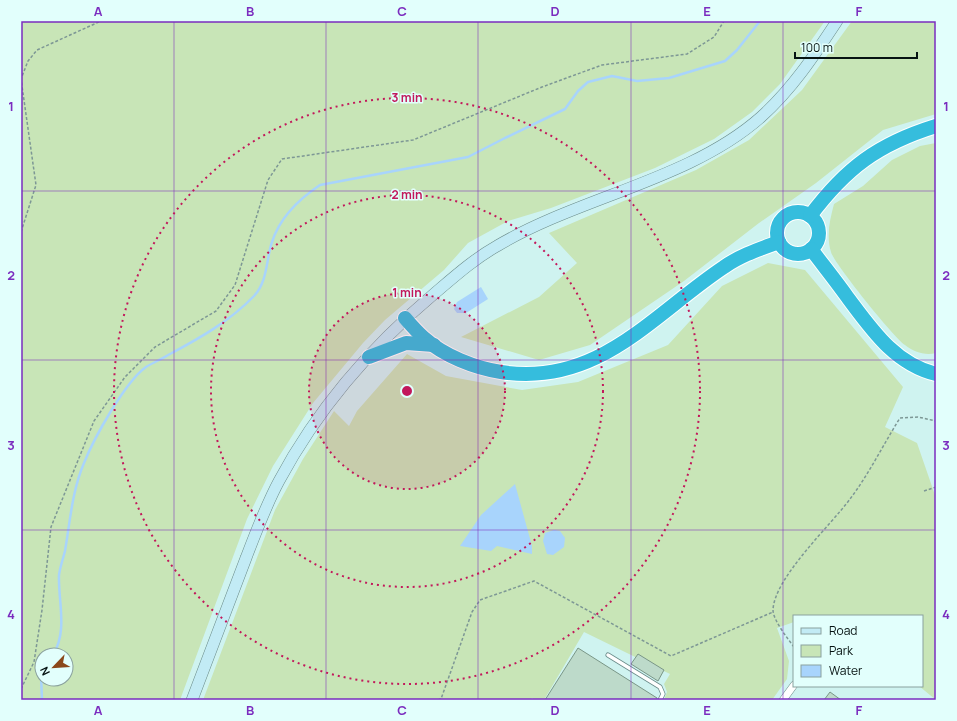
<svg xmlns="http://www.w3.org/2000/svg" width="957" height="721" viewBox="0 0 957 721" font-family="Manrope,sans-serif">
<rect width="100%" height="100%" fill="#cff3f0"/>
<!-- green -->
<g fill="#c8e5b7" fill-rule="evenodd">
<path d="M21,21H825L780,84L752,112L714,139L655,168L551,208L508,221L468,243L444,270L385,320L363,343L313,403L273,466L247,519L180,700H21ZM42,655H66V679H42Z"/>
<polygon points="852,21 936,21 936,114 883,130 816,183 759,223 684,281 590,345 539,360 461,337 539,297 577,263 549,233 696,170 749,140 802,90"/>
<path d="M936,143V353C925,356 914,352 905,345C895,339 833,262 831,252C826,236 830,219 834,204L863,186L892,160L920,146Z"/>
<polygon points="768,263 805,270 903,387 885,427 917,443 936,498 936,700 919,686 922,686 922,616 794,616 794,622 777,628 789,661 787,679 772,700 664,700 667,692 664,684 670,674 584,632 544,700 535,700 532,698 530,700 203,700 275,510 303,459 334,411 349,426 357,411 407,354 446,376 522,390 578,382 668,345 722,286"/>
</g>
<!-- water -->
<g fill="#a8d4fc">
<polygon points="481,287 488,299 466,313 457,313 454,309 457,302"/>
<polygon points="515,484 532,546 532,554 497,546 491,551 460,546 481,515"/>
<polygon points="554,530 560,531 565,538 564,547 553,555 547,554 543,541 545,533"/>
</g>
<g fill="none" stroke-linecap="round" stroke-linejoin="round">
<!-- stream -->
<g stroke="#a8d4fc" stroke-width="2.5">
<path d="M53,655C68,631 58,601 59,575C60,567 63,559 65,551C70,522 72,491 84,463C94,438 125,382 146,367C154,362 162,359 170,354C200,338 230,321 254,296C268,281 266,259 272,242C280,217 299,199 320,185L468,157L505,138L565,109L578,91L588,82L612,76L637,81L669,78L725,61L737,50L760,21"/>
<polyline points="42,672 41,674 42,700"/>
</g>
</g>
<!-- building -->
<g fill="#bddaca" stroke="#7a9687">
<polygon points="578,648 657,698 657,700 545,700"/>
<polygon points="638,654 664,670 658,681 631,664"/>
<polygon points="830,692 841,700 824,700"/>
</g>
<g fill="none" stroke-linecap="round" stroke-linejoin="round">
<!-- service casing -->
<g stroke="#6a8b89" stroke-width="5">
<polyline id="service" points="608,655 660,687 663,694 660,700"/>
</g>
<!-- minor casing -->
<g stroke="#6a8b89" stroke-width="8">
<polyline id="minor" points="783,700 794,685"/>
</g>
<!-- secondary casing -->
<g stroke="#6a8b89" stroke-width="12">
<path id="secondary" d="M192,700C210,652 228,605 246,558C256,532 266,505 279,481C318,408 372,346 435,293C455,276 474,259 497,246C579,197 690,180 761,117C792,89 814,56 837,21"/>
</g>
<!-- motorway casing -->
<g stroke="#fff" stroke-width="16">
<g id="motorway">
<circle cx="798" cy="233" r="21"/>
<path d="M810,216C846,168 878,144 936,126"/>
<path d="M811,249C823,265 836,281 848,298C872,330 895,364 936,374"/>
<path d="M405,318C411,325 417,332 424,338C444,356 475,368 501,372C598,387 652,315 724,267C741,255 760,249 779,242"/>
<polyline points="369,357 406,343 434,345"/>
</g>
</g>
<!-- path -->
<g stroke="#7d9795" stroke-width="1.5" stroke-dasharray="3 2" stroke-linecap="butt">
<polyline points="21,232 36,185 21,79 28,61 37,50 101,21"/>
<polyline points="924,491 936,487"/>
<path d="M794,647C788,639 773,620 773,610C774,578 831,525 850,499C869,474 883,445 900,418L918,417L936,421"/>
<polyline points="21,689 34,662 42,610 51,527 94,421 125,377 155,347 216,311 235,285 268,180 282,159 413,140 542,87 602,65 687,54 714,37 724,21"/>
<polyline points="438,700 441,699 472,612 480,600 534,581 671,656 773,612"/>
</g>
<!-- service -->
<use href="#service" stroke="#fff" stroke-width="3.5"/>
<!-- minor -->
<use href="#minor" stroke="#fff" stroke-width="7"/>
<!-- secondary -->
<use href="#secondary" stroke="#c2ebf5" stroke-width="11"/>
<!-- motorway -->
<use href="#motorway" stroke="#35bddd" stroke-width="14"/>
</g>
<!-- grid -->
<path fill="none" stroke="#7b2cbf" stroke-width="1" stroke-opacity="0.55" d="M174,21V700M326,21V700M478,21V700M631,21V700M783,21V700M21,191H936M21,360H936M21,530H936"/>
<!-- distance rings -->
<circle cx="407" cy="391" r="98" fill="#c2185b" fill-opacity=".12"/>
<g fill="none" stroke="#c2185b" stroke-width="2" stroke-dasharray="2 4">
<circle cx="407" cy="391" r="98"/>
<circle cx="407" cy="391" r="196"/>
<circle cx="407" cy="391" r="293"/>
</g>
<circle cx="407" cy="391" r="6" fill="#c2185b" stroke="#e2fffc" stroke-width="2"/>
<g font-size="12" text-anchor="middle" font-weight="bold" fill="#c2185b" stroke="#e2fffc" stroke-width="3" stroke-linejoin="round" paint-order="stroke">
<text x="407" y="102">3 min</text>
<text x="407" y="199">2 min</text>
<text x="407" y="297">1 min</text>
</g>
<!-- border -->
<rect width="957" height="721" fill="none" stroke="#e2fffc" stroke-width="44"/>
<!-- legend -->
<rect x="793" y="615" width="130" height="72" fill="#e2fffc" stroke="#8aa19e"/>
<rect x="801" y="628" width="20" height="6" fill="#c2ebf5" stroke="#8aa19e"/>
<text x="829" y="635" font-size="12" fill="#061312">Road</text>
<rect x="801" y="645" width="20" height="12" fill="#c8e5b7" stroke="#8aa19e"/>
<text x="829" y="655" font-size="12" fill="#061312">Park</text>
<rect x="801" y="665" width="20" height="12" fill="#a8d4fc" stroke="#8aa19e"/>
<text x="829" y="675" font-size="12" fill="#061312">Water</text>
<!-- north arrow -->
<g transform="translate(54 667) rotate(245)"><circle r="19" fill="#e2fffc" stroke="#8aa19e"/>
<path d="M0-3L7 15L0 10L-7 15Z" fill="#8b481a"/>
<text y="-6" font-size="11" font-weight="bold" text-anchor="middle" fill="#061312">N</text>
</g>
<!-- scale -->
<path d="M795 52v6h122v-6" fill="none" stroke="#061312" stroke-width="2"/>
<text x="801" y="52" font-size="12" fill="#061312" stroke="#e2fffc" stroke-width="3" paint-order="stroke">100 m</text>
<rect x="22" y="22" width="913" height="677" fill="none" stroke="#7b2cbf" stroke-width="1.5"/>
<g font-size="13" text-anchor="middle" font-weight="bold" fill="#7b2cbf">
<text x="98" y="16">A</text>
<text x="250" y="16">B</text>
<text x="402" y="16">C</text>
<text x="555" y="16">D</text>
<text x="707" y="16">E</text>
<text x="859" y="16">F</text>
<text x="11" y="111">1</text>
<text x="946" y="111">1</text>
<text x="11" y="280">2</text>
<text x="946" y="280">2</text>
<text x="11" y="450">3</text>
<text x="946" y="450">3</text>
<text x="11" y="619">4</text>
<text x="946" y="619">4</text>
<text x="98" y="715">A</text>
<text x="250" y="715">B</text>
<text x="402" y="715">C</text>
<text x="555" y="715">D</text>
<text x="707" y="715">E</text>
<text x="859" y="715">F</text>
</g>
</svg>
